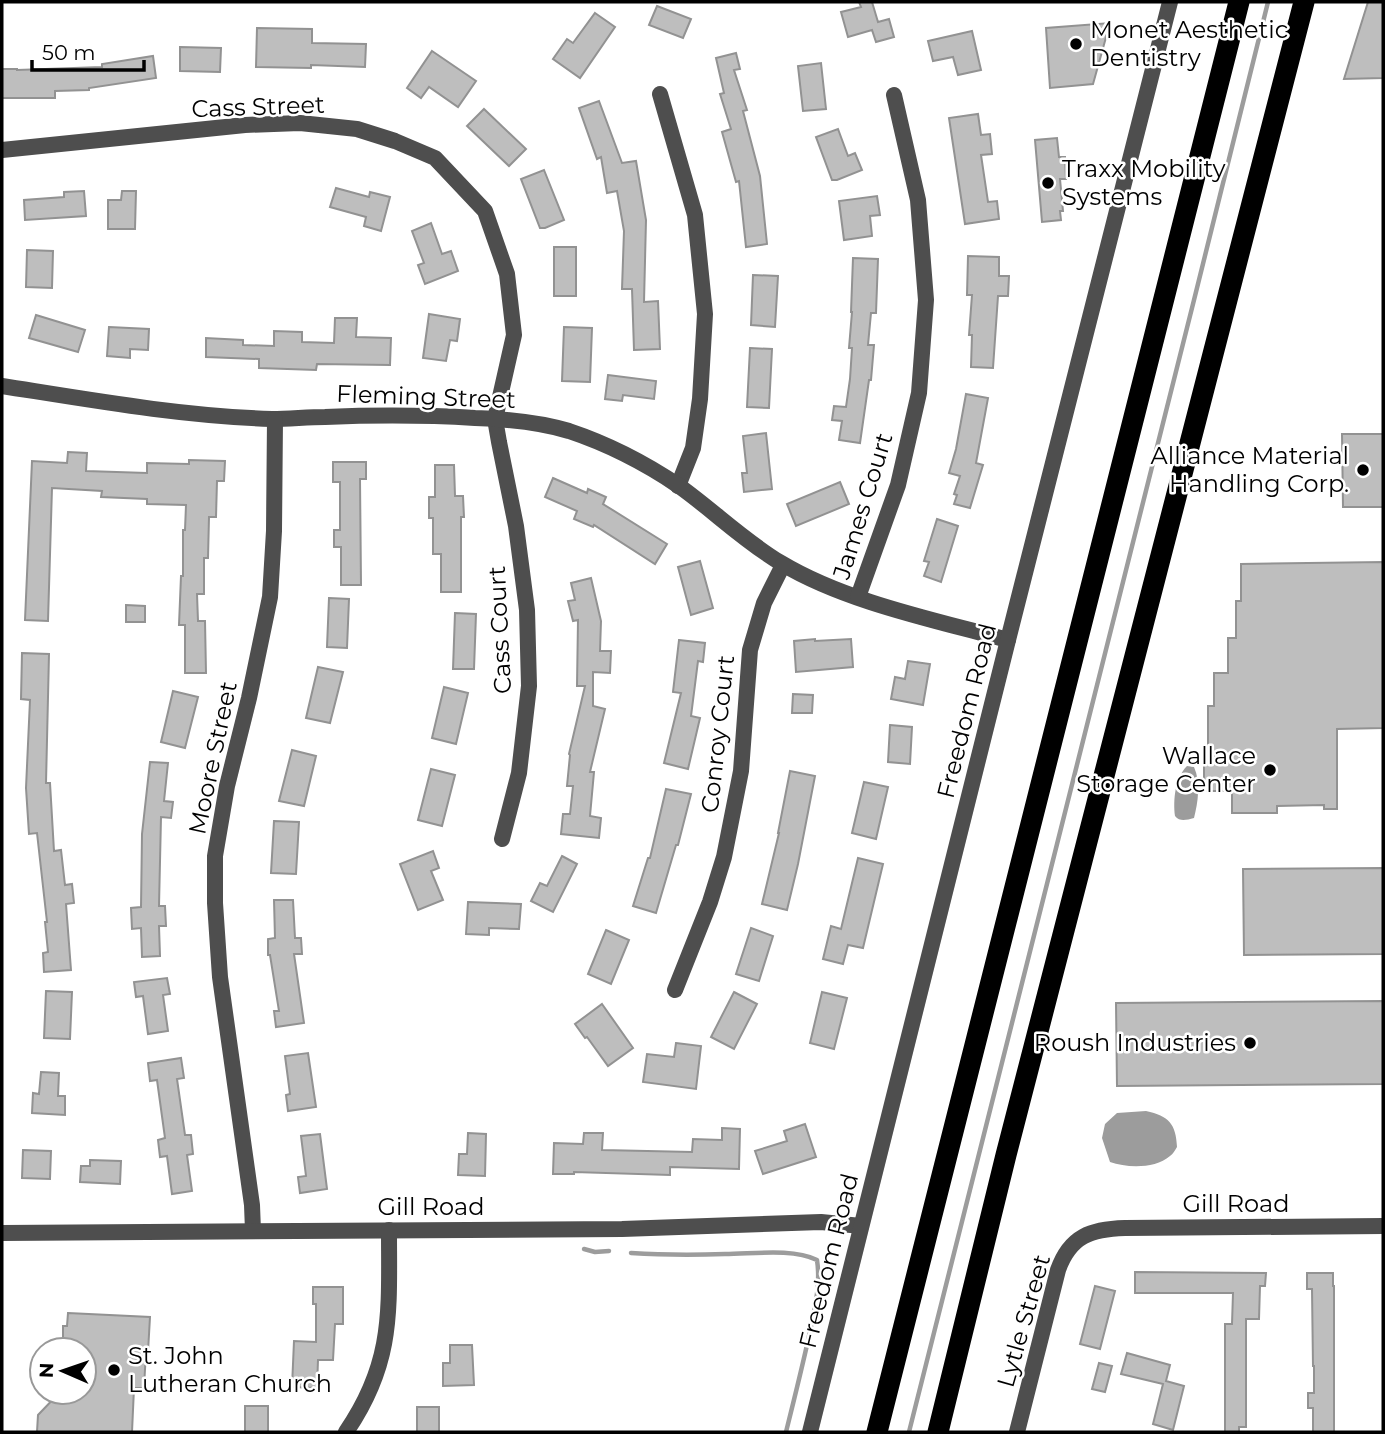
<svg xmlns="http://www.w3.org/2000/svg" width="1385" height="1434" viewBox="0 0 1385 1434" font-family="Montserrat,sans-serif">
<rect width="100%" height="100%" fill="#fff"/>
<!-- water -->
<g fill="#9c9c9c">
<path d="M1187,766L1194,767C1201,782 1198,803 1194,818C1186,820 1180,822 1175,816C1173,800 1175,778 1187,766Z"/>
<path d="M1146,1111C1169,1116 1176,1124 1177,1147C1175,1150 1173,1154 1170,1156C1155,1169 1127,1168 1110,1162L1102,1138L1105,1124L1117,1113Z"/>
</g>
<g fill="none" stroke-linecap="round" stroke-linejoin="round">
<!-- stream -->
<g stroke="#9c9c9c" stroke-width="4.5">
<polyline points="584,1249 595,1252 609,1251"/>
<path d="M631,1253C663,1255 694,1255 725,1254C753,1254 792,1248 817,1260C821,1286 814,1311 809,1336C802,1368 794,1400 786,1432"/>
<polyline points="909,1432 1194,300 1268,2"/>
</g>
</g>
<!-- building -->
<g fill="#bebebe" stroke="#929292" stroke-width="2">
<polygon points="859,2 872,2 878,22 889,19 894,37 876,42 872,30 848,37 841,12 861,7"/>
<polygon points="1368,2 1383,2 1383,78 1344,79"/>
<polygon points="657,6 691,19 683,38 649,25"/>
<polygon points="595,13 615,27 580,78 553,59 567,39 573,43"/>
<polygon points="1110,23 1093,84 1050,88 1046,28"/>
<polygon points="257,28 312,29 312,43 366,44 365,67 311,65 311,68 256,67"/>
<polygon points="972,31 981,70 958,75 953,57 933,61 928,41"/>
<polygon points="180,47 221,48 220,72 180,71"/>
<polygon points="432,51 476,81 458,107 429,87 421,98 407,88"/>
<polygon points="736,53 740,69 734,70 747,110 743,111 760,176 767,244 746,247 739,181 736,182 722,132 731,129 720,94 724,93 716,58"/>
<polygon points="153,56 156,78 89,88 89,90 55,91 55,98 2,98 2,69 17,69 17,70 102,67 102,64"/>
<polygon points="821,63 826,109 803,111 798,66"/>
<polygon points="599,101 622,163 636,161 646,220 644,302 658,301 660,349 634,350 632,289 622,289 624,231 617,191 607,193 601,157 597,159 579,108"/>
<polygon points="484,109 526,149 509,166 467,126"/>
<polygon points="978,114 981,135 990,134 992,154 981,155 988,202 997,201 999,219 965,224 949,118"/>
<polygon points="838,129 848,156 855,153 862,170 837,180 832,180 816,137"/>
<polygon points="1057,138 1059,157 1065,157 1066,179 1060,179 1063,211 1060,211 1061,220 1042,222 1035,140"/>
<polygon points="544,170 564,220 545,228 540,228 521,179"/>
<polygon points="336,188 369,197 370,192 390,197 381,231 364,226 366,217 330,207"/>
<polygon points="84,191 86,216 25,220 24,200 64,197 64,192"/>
<polygon points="122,191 136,191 135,229 108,229 108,200 121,200"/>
<polygon points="877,196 880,215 870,216 872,236 844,240 839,201"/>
<polygon points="431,223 442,254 451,251 458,271 425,284 418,265 424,263 412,231"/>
<rect x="554" y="247" width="22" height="49"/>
<polygon points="27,250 53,251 52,288 26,287"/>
<polygon points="968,256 999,257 999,276 1009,276 1008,296 998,296 993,368 971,367 972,335 969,335 972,295 967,295"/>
<polygon points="853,258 878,259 876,313 871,313 868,345 874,345 871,380 869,380 860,443 839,440 842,421 832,420 834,406 846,407 850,379 852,348 849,348 852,312 851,312"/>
<polygon points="753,275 778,276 775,327 751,325"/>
<polygon points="429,314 460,319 457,341 450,340 446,361 423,358"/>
<polygon points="36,315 85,330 78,352 29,338"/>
<polygon points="335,318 357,318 356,337 391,338 390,365 317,364 316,370 259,368 259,359 206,357 206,338 243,340 243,345 274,346 274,331 302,332 302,342 334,343"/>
<polygon points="109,327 149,329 148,350 130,349 130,358 107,356"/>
<polygon points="564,327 592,328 590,382 562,381"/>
<polygon points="750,348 772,349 769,408 747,407"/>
<polygon points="608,375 656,381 654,399 623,395 622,401 605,399"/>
<polygon points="966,394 988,398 976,463 983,465 970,508 954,504 957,495 954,494 960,476 949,473 956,449"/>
<polygon points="766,433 772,489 744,492 742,473 747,473 743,436"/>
<polygon points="1342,434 1383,434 1383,507 1343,507"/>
<polygon points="68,452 87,453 86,471 147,473 147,463 189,464 189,460 225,461 224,481 217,481 216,517 209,517 208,558 204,558 204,594 197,594 198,621 205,621 206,673 185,673 185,625 179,625 181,576 183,576 183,530 185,530 186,505 147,504 147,499 101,497 102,491 52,488 48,621 25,620 32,461 67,463"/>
<polygon points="333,462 366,462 366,479 360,479 361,585 341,585 341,547 334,547 334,530 340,530 340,482 333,482"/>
<polygon points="435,465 454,465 455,496 463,496 464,517 461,517 461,592 441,592 441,554 433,554 433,518 429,518 429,497 435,497"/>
<polygon points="553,478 587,493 588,489 606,497 603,504 667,544 655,564 594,525 593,527 574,519 577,511 545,497"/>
<polygon points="840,482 849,504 796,526 787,504"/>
<polygon points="937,519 958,526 941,582 924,576 929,562 924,561"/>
<polygon points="700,561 713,608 691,615 678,567"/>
<polygon points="1383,562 1383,728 1337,729 1337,809 1324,809 1324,805 1277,806 1277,813 1232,813 1232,791 1204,791 1204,748 1208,748 1208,706 1214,706 1214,673 1228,673 1228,638 1236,638 1236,601 1241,601 1241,564"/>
<polygon points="591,578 601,621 600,651 611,651 610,673 593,672 593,706 605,709 590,772 594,772 590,816 601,818 599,838 561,834 563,814 570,814 573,786 567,786 570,755 569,754 585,686 577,686 578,620 573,621 568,601 575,600 571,583"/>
<polygon points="329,598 349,599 347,648 327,647"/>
<polygon points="126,605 145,606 145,622 126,622"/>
<polygon points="455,613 476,614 474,669 453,669"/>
<polygon points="815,639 815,641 851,639 853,667 796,672 794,641"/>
<polygon points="679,640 705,643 703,662 698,661 691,716 700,718 688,769 664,763 681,693 673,692"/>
<polygon points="22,653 49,654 46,783 50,783 54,851 61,850 65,885 72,884 74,903 66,904 71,970 44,972 43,953 48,952 45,922 47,922 37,833 29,834 26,788 30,700 21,699"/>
<polygon points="908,661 930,664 923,705 891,699 895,677 905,679"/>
<polygon points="318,667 343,672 330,723 306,718"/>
<polygon points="444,687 468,693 456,744 432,738"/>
<polygon points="173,691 198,697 185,748 161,742"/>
<polygon points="793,694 813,695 812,713 792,713"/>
<polygon points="890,725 912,727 910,764 888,762"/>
<polygon points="292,750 316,756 304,806 279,801"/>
<polygon points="150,762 168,763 164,801 173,802 171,818 161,817 159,906 165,906 166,926 159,926 160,956 142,957 141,928 132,929 131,908 141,907 142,834"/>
<polygon points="431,769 455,775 442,826 418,820"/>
<polygon points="790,771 815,776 798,864 787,910 762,904 779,833 778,833"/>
<polygon points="864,782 888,787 876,839 852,833"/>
<polygon points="666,789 691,794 678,845 676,845 656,913 633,906 648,858 650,858"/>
<polygon points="274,821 299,822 296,874 271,873"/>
<polygon points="433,851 439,868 431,871 443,900 418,910 400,864"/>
<polygon points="562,856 577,864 553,912 531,901 540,883 547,886"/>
<polygon points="858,858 883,864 863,948 848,945 843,964 823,959 831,926 841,929"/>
<polygon points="1383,868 1383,954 1244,955 1243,869"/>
<polygon points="274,900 293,900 295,938 301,938 302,954 294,954 304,1023 276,1027 274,1011 279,1011 270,955 268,955 268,939 275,938"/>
<polygon points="468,902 521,904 519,929 489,928 489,935 466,934"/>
<polygon points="751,928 773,936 759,981 736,974"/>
<polygon points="606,930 629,940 611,984 588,974"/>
<polygon points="167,978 170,994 163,995 168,1031 148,1034 143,996 136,997 134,982"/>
<polygon points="46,991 72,992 70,1039 44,1038"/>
<polygon points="734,992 757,1004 734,1049 711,1037"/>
<polygon points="822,992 847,998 834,1049 810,1043"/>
<polygon points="1383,1001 1383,1084 1117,1086 1116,1003"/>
<polygon points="602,1004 633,1048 608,1066 587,1037 585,1038 575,1024"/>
<polygon points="676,1043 701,1046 696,1089 643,1082 647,1054 674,1057"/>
<polygon points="308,1053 316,1107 288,1111 286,1095 290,1094 285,1056"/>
<polygon points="181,1058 184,1078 177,1079 185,1135 191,1135 193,1154 187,1155 192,1191 172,1194 167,1156 160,1157 158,1140 165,1138 157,1080 150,1081 148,1063"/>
<polygon points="41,1072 59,1073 58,1096 65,1096 65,1115 32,1113 33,1093 39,1094"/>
<polygon points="805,1124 816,1157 763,1174 755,1151 787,1141 784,1131"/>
<polygon points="722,1128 740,1129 739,1169 670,1167 670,1175 574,1172 574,1174 553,1174 554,1143 583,1144 584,1133 603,1133 602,1150 692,1152 693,1139 722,1140"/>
<polygon points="468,1133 486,1134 485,1176 458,1175 459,1154 467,1154"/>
<polygon points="320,1134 327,1189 300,1193 298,1177 306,1176 301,1136"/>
<polygon points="23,1150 51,1151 50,1179 22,1178"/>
<polygon points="90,1160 121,1161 120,1184 80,1182 81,1166 90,1166"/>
<polygon points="1135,1272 1266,1273 1265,1286 1260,1286 1259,1319 1246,1319 1246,1427 1239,1427 1239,1432 1225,1432 1225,1324 1232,1324 1233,1293 1135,1293"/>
<polygon points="1307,1273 1333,1273 1333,1286 1334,1286 1334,1432 1313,1432 1313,1408 1308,1408 1308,1393 1314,1393 1314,1366 1313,1366 1312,1289 1307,1289"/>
<polygon points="1095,1286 1115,1291 1100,1349 1080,1344"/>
<polygon points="313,1287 343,1287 343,1324 335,1324 333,1360 318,1360 317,1388 292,1387 294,1341 316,1342 316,1304 313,1304"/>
<polygon points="68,1313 150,1317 148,1352 146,1351 144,1388 134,1388 132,1432 37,1432 38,1415 60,1392 84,1392 84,1350 69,1350 70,1343 63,1343 63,1326 67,1326"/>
<polygon points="450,1345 472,1345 474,1385 443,1386 443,1363 450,1363"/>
<polygon points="1127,1353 1170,1365 1166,1381 1184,1386 1173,1430 1153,1424 1163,1384 1121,1374"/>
<polygon points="1099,1363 1112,1366 1105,1392 1092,1389"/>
<rect x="245" y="1406" width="23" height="26"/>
<rect x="417" y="1407" width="22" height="25"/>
</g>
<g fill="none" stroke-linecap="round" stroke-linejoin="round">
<!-- minor -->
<g stroke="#4e4e4e" stroke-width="16">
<polyline points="660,94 695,215 705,314 700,399 693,448 678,486"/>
<polyline points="2,150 245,125 300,123 357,129 395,141 435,158 485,211 507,274 514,335 495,419 499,442 516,526 527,610 529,686 519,773 502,839"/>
<path d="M2,386C91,400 181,416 272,419C290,419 307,417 325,417C375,415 425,415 475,418C506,419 539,422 569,431C608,444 645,463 679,486C714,511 744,541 781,563C846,602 935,620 1008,640"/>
<polyline points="858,597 898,485 919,393 926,300 918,200 894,95"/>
<polyline points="675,990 710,902 724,857 741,771 750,650 764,603 783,565"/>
<polyline points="253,1231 252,1205 220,977 215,903 215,856 227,786 249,698 270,597 274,531 275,419"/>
<polyline points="2,1233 622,1229 821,1222 861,1226"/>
<path d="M346,1432C394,1362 389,1311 389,1230"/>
<polyline points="810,1432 1008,640 1170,2"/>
<path d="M1017,1432L1058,1270C1070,1236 1091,1229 1125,1228L1383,1226"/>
</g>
<!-- highway -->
<g stroke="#000" stroke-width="21">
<polyline points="877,1432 1239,2"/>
<polyline points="938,1432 1006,1155 1304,2"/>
</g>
</g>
<!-- markers -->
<g fill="#000" stroke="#fff" stroke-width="2.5">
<circle cx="1076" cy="44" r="7"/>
<circle cx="1048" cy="183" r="7"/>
<circle cx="1363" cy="470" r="7"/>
<circle cx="1270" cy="770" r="7"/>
<circle cx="1250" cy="1043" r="7"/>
<circle cx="114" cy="1370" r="7"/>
</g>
<g text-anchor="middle" stroke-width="5" stroke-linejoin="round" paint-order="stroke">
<!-- poi labels -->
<g font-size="24" fill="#000" stroke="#fff" text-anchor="start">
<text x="1090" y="38">Monet Aesthetic<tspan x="1090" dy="28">Dentistry</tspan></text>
<text x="1062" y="177">Traxx Mobility<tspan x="1062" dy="28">Systems</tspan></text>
<text x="1349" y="464" text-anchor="end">Alliance Material<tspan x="1349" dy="28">Handling Corp.</tspan></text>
<text x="1256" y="764" text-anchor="end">Wallace<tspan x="1256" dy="28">Storage Center</tspan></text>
<text x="1236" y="1051" text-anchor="end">Roush Industries</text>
<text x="128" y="1364">St. John<tspan x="128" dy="28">Lutheran Church</tspan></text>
</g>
<!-- street labels -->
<g font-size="24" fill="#000" stroke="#fff">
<text transform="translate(258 107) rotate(-2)" y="8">Cass Street</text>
<text transform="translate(426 397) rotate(2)" y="8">Fleming Street</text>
<text transform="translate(863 506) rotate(-73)" y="8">James Court</text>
<text transform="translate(500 630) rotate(-93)" y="8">Cass Court</text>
<text transform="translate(967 711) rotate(-76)" y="8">Freedom Road</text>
<text transform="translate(718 734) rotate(-84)" y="8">Conroy Court</text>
<text transform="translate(213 758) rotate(-78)" y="8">Moore Street</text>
<text x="1236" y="1212">Gill Road</text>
<text x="431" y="1215">Gill Road</text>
<text transform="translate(829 1261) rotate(-76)" y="8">Freedom Road</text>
<text transform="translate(1024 1321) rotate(-74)" y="8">Lytle Street</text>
</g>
</g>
<!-- border -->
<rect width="1385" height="1434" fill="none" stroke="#000000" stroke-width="7"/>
<!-- north arrow -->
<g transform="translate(63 1371) rotate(272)"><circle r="33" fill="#ffffff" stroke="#999999" stroke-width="2"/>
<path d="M0-5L12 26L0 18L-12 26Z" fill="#000000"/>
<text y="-10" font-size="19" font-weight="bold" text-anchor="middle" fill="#000000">N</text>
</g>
<!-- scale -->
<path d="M32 60v10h112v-10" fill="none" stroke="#000000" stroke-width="3.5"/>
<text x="42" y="60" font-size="21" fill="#000000" stroke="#ffffff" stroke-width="5" paint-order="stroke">50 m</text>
</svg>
